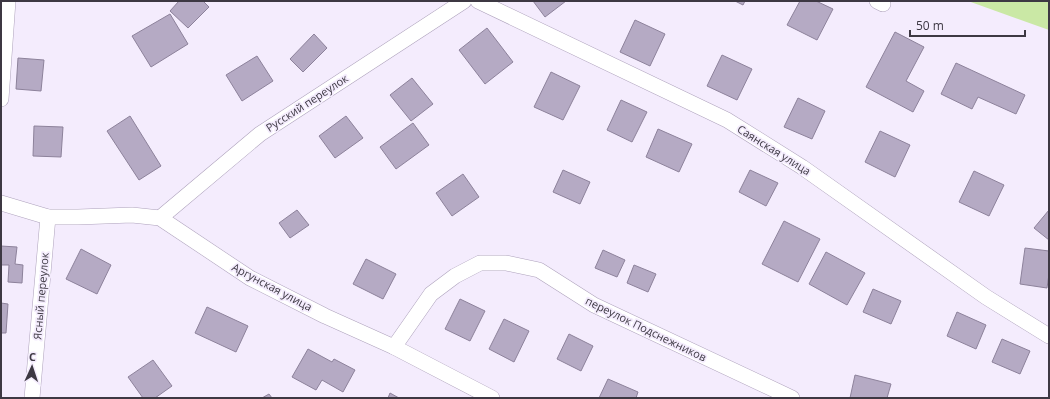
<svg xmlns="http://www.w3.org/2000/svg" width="1050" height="399" viewBox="0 0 1050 399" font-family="'Open Sans',sans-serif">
<rect width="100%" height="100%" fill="#f4ecfd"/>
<!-- green -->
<polygon fill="#cae8a5" points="968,1 1049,1 1049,30"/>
<!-- building -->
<g fill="#b5aac4" stroke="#8d829b">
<polygon points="179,1 203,1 209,7 188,28 170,11"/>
<polygon points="533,1 566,1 545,17"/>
<polygon points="735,1 745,1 743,5"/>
<polygon points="800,1 816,1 833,9 817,40 787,25"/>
<polygon points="170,14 188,44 151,67 132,36"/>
<polygon points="635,20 665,34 650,66 620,52"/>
<polygon points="487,28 513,62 485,84 459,50"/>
<polygon points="895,32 924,47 906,81 924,91 913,112 866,87"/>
<polygon points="314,34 327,48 303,72 290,59"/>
<polygon points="722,55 752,69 737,100 707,86"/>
<polygon points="257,56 273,81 242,101 226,75"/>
<polygon points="18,58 44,60 41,91 16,89"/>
<polygon points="956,63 1025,95 1016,114 978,97 972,109 941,94"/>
<polygon points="551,72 580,86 563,120 534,107"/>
<polygon points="412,78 433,104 411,121 390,95"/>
<polygon points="798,98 825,111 812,139 784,127"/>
<polygon points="621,100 647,112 632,142 607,130"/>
<polygon points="130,116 161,166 139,180 107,131"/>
<polygon points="346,116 363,138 335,158 319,136"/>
<polygon points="413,123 429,145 396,169 380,147"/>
<polygon points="34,126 63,127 61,157 33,156"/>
<polygon points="658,129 692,144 679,172 646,157"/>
<polygon points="880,131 910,145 895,177 865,162"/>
<polygon points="563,170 590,182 580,204 553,192"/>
<polygon points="750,170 778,183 766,206 739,192"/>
<polygon points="974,171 1004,185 989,216 959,202"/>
<polygon points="463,174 479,197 452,216 436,193"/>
<polygon points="297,210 309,225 290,238 279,223"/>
<polygon points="1049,210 1049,240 1034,228"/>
<polygon points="784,221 820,239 798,282 762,264"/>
<polygon points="1,246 17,247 15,264 23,265 22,283 8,282 9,265 1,265"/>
<polygon points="1025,248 1049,251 1049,274 1047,288 1020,284"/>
<polygon points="81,249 111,265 97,294 66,279"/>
<polygon points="603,250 625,260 617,277 595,268"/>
<polygon points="826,252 865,273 847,305 809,284"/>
<polygon points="366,259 396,274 383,299 353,284"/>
<polygon points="634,265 656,274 648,292 627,283"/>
<polygon points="873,289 901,301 891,324 863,312"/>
<polygon points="460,299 485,311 470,341 445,329"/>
<polygon points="1,303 8,304 6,333 1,333"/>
<polygon points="207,307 248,326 236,352 195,333"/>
<polygon points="957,312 986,325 976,349 947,336"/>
<polygon points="504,319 529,331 514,362 489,349"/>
<polygon points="569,334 593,346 581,371 557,359"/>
<polygon points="1002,339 1030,351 1020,374 992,362"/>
<polygon points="308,349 332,362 334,359 355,370 343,392 322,380 316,390 292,377"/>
<polygon points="153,360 172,386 155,398 143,398 128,377"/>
<polygon points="855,375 891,384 887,398 850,398"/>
<polygon points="608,379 638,392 636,398 599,398"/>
<polygon points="390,393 399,398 388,398"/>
<polygon points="269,394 272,398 262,398"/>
</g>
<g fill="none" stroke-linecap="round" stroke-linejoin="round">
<!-- minor casing -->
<g stroke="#aea2bc" stroke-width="16">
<g id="minor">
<polyline points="478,1 727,120 802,167 986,297 1049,336"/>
<polyline points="877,1 883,4"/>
<polyline points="1,99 8,1"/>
<polyline points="1,203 48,217 78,217 132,215 160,218 250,278 325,316 394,347 492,398"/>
<polyline points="160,218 260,134 464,1"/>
<polyline points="394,347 431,294 455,276 480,263 506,263 539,270 594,305 792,398"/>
<polyline points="32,398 48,217"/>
</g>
</g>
<!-- minor -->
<use href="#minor" stroke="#fff" stroke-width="15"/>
</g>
<g text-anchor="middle" stroke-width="3.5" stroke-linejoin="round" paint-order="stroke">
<!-- street labels -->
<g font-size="11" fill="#3d3843" stroke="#f4ecfd">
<text transform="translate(307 103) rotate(-33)" y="4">Русский переулок</text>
<text transform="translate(774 150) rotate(32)" y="4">Саянская улица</text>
<text transform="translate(272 287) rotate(28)" y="4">Аргунская улица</text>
<text transform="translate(41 296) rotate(-85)" y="4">Ясный переулок</text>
<text transform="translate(646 329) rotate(26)" y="4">переулок Подснежников</text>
</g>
</g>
<!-- border -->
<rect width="1050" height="399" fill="none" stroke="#3d3843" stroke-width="4"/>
<!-- north arrow -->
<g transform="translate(32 367) rotate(3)" stroke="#f4ecfd" stroke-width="3" paint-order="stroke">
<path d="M0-3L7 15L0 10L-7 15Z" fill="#3d3843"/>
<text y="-6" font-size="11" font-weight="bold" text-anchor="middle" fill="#3d3843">С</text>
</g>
<!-- scale -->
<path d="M910 30v6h115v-6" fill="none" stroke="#3d3843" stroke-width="2"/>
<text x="916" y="30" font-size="12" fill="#3d3843" stroke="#f4ecfd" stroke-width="3" paint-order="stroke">50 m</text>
</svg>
